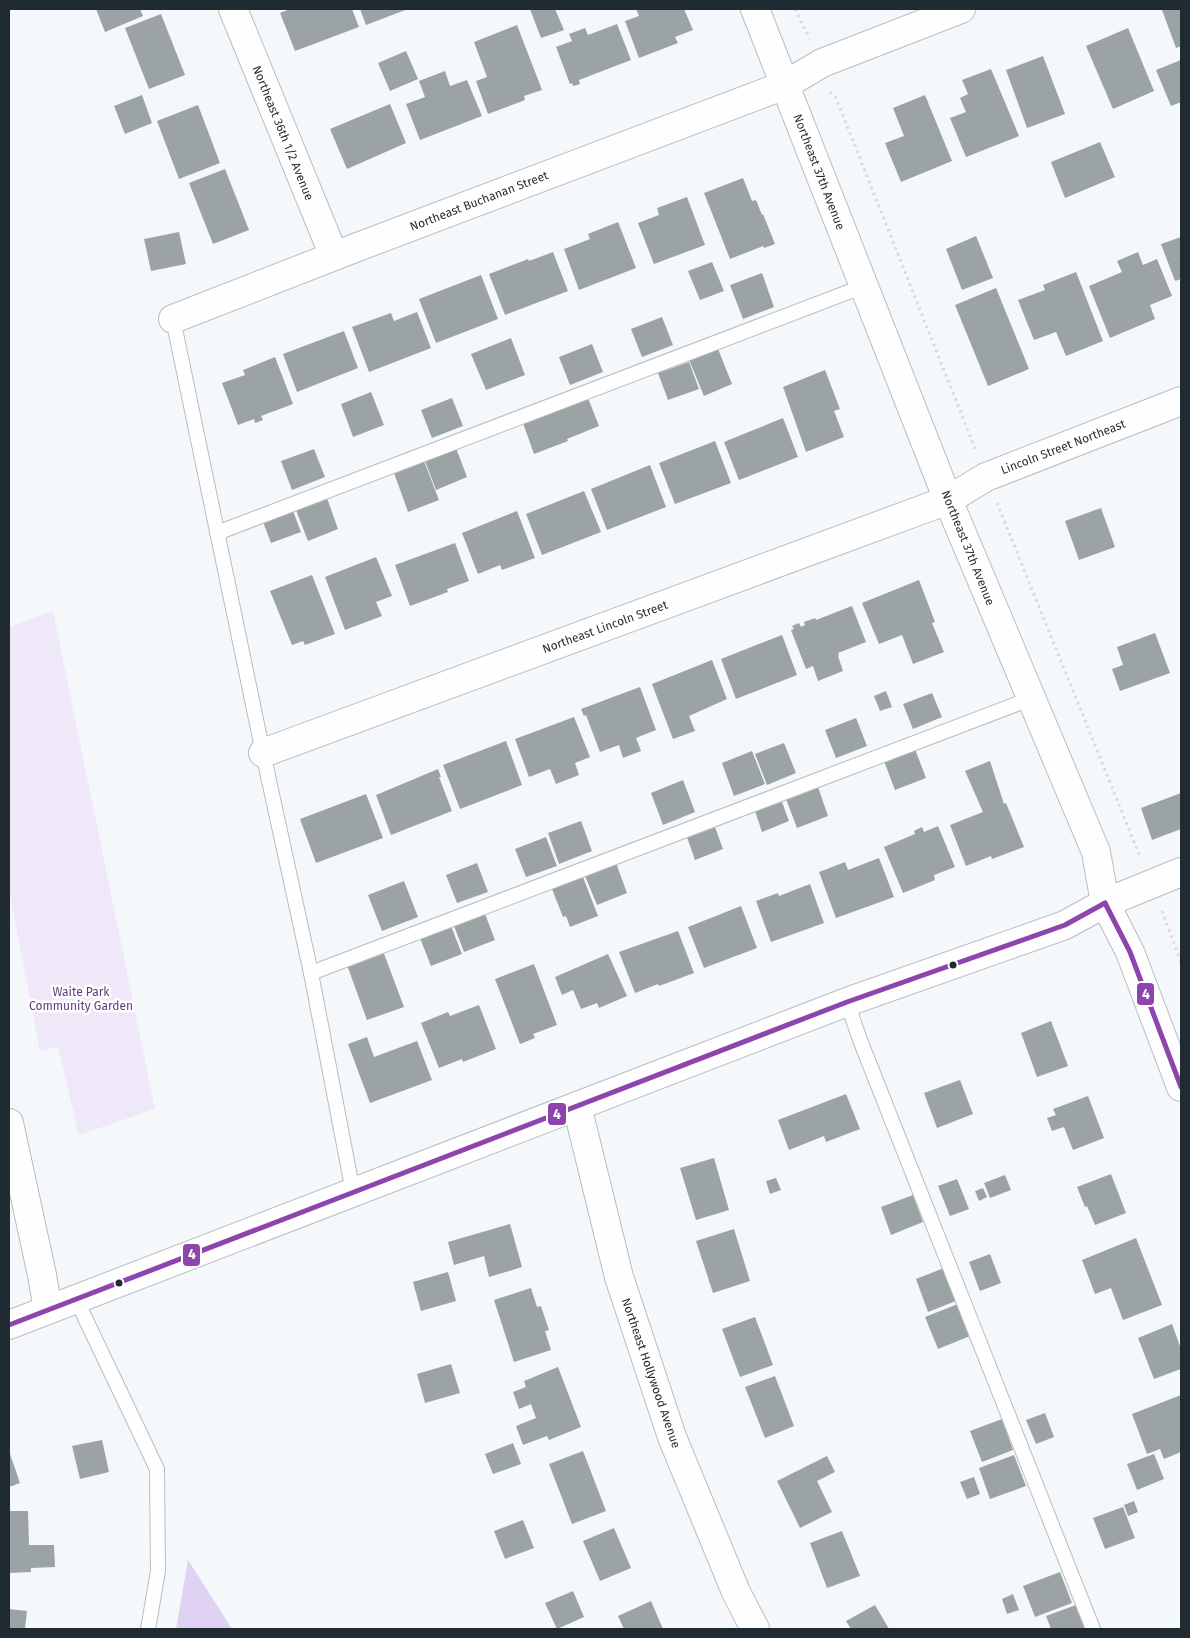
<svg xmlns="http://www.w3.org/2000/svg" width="1190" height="1638" viewBox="0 0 1190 1638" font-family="'Fira Sans',sans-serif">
<rect width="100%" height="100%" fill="#f5f8fb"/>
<!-- green -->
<polygon fill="#eee8f9" points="53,611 155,1109 79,1135 58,1047 40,1051 9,890 9,627"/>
<!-- forest -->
<polygon fill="#dfd2f2" points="188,1560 232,1629 176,1629"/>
<!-- building -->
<g fill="#9ba3a5">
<polygon points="96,9 140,9 143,16 105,32"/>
<polygon points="290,9 352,9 359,27 295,51 280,13"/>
<polygon points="360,9 408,9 366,25"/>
<polygon points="530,9 555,9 564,30 541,38"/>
<polygon points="636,9 684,9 693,30 675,37 678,43 639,58 625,21 639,16"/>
<polygon points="1165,9 1181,9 1181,46 1176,48 1162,10"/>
<polygon points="161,14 185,75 149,89 125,28"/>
<polygon points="617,24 631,60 579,80 580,84 573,86 572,83 570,84 556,47 572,41 569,34 585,28 588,35"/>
<polygon points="517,25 542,90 524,96 525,100 488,114 476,81 487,77 474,42"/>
<polygon points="1128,28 1154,91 1113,109 1086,46"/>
<polygon points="406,51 418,79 390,91 378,63"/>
<polygon points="1043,56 1065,114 1027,128 1006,70"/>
<polygon points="1181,60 1181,102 1171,106 1156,70"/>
<polygon points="991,69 1019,136 966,157 950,118 966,112 960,98 968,94 962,80"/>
<polygon points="445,71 450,86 467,80 482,116 420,140 406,104 425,97 419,81"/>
<polygon points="142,95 152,123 125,134 114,106"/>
<polygon points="925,95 952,161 901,182 885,143 904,136 893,108"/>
<polygon points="390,104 406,143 347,169 330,129"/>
<polygon points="198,105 220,163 179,179 157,121"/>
<polygon points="1100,142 1115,177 1065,198 1051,162"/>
<polygon points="225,169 249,230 213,244 189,183"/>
<polygon points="743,178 752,201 756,200 762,215 763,214 775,244 764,248 763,246 730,259 704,193"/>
<polygon points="687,197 705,245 654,264 638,223 659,215 657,208"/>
<polygon points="618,222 636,268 579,290 564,249 590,239 588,234"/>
<polygon points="179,232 186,264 151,271 144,239"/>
<polygon points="976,236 993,278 962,290 946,249"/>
<polygon points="1181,237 1181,279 1175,281 1161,244"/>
<polygon points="553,252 568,291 505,315 489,274 528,259 529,261"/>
<polygon points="1138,252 1143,265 1157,259 1172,296 1150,305 1155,319 1110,338 1089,286 1122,272 1117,261"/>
<polygon points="712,262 724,291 700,300 688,271"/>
<polygon points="1076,272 1103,341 1066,356 1056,332 1034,340 1018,300 1045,290 1043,285"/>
<polygon points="762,273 774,307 743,319 730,285"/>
<polygon points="481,275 498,319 436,343 419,299"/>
<polygon points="996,288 1029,369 988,386 955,305"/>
<polygon points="417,312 431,348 369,372 352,327 391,313 394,321"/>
<polygon points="662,317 673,345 642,357 631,329"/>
<polygon points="344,331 358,368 297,392 283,354"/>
<polygon points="511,338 525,375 486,390 471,354"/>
<polygon points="592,344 603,372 570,385 559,357"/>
<polygon points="718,349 732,384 704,396 689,360"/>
<polygon points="275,357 293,404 261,416 263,420 255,423 254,419 238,425 222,383 245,375 243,370"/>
<polygon points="689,362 699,389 668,400 658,373"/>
<polygon points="825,370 840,409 834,411 844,437 806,452 783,387"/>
<polygon points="371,392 384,425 353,437 341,404"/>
<polygon points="452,398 463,426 432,438 421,410"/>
<polygon points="588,398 599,426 567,439 568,441 534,454 523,423"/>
<polygon points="783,418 798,457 739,480 724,442"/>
<polygon points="715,441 731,483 675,504 659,463"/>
<polygon points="456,448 467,477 436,490 425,461"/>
<polygon points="314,449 325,477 292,490 281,461"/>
<polygon points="424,461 439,500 408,512 394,473"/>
<polygon points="650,465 666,507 607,530 591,489"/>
<polygon points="584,491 601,532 542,555 526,514"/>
<polygon points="327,498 338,529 308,541 296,510"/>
<polygon points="1101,508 1115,547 1079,560 1065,521"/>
<polygon points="293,511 301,532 271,543 263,522"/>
<polygon points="517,511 535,558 502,570 500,565 478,574 462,533"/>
<polygon points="455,543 469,581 447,589 448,592 410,606 395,565"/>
<polygon points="376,557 392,596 376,602 382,616 345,630 325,577"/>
<polygon points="312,575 335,634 305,645 303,641 292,645 270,591"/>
<polygon points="919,580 935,622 932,623 944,652 913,664 902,635 879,644 862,603"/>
<polygon points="852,606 866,642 838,653 839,655 838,656 843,671 818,681 813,666 806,669 791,630 794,629 792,626 799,623 801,627 805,625 804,622 815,618 816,620"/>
<polygon points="1155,633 1170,673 1120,691 1112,669 1123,665 1117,647"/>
<polygon points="782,635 797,675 736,699 721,659"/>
<polygon points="712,660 727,699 689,716 695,731 673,739 652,684"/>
<polygon points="640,687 656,730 636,738 641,751 623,758 619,745 600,752 586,715 584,716 581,709"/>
<polygon points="886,691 892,707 880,711 874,696"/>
<polygon points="932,693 942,717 913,729 903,704"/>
<polygon points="574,717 590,757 575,763 579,775 556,784 550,769 529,777 515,739"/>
<polygon points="856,718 867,746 836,758 825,730"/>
<polygon points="506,741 522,785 460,809 443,765"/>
<polygon points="784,743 796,773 767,785 755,754"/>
<polygon points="915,749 926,778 895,790 884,761"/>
<polygon points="752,751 765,784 734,796 722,763"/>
<polygon points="990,761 1004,804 1006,803 1024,847 992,859 991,856 966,866 950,825 983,812 965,771"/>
<polygon points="438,769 441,777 439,777 452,811 391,835 376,795"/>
<polygon points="683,780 695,812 663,825 651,793"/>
<polygon points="818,787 828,816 797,828 786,799"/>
<polygon points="1181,793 1181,829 1152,840 1141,808"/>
<polygon points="366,794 383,838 316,863 300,819"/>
<polygon points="782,802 789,821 762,832 755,811"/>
<polygon points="581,821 592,851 559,864 548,833"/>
<polygon points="938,826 955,867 934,875 935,880 903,893 884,847 915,834 914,831 922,827 924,832"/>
<polygon points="715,827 723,849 695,860 687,837"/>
<polygon points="546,837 557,866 526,877 515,849"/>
<polygon points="879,858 894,897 836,918 819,872 845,862 848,870"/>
<polygon points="477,863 488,892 457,903 446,875"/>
<polygon points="616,863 627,893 597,905 585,876"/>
<polygon points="583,877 598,916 570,927 566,916 563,917 552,889"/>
<polygon points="404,881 418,917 382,931 368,895"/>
<polygon points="810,884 824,923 771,942 756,901 778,893 779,896"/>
<polygon points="741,906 757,948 704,968 688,927"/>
<polygon points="485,914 495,940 464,952 454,926"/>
<polygon points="451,926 462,954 431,966 420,938"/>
<polygon points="678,931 694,973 659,986 658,984 635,993 619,952"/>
<polygon points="383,951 404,1007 367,1020 347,965"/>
<polygon points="608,954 627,996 599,1008 597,1003 581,1009 573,990 562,995 555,977"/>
<polygon points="534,964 557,1025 533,1034 535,1038 520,1044 495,979"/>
<polygon points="479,1005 496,1049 463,1062 462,1059 439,1068 421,1023 448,1012 450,1016"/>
<polygon points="1051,1021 1068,1066 1037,1077 1021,1033"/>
<polygon points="367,1037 374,1057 417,1041 432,1080 370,1103 348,1044"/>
<polygon points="960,1080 973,1114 937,1128 924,1093"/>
<polygon points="846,1094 860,1129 826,1142 824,1136 789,1150 778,1120"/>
<polygon points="1088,1096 1104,1138 1073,1150 1064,1127 1052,1131 1047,1118 1056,1115 1053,1109"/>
<polygon points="714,1158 729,1210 696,1220 680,1168"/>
<polygon points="1111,1174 1126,1213 1095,1225 1087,1206 1085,1207 1077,1187"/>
<polygon points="1005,1175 1011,1190 990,1198 984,1183"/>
<polygon points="776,1178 781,1190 770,1194 766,1181"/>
<polygon points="957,1179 969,1209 950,1216 938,1186"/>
<polygon points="983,1188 987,1197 979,1201 975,1191"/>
<polygon points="913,1195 923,1222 891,1235 881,1207"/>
<polygon points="510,1224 522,1267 489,1277 484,1256 454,1265 448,1242"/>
<polygon points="734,1229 750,1281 713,1293 696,1241"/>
<polygon points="1136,1238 1162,1305 1123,1320 1111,1288 1095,1294 1082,1260"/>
<polygon points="990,1254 1001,1283 980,1291 969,1262"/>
<polygon points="944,1268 956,1301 928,1312 916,1279"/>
<polygon points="448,1272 456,1301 421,1311 413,1282"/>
<polygon points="531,1288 537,1307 541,1306 549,1330 545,1331 551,1350 514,1362 494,1300"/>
<polygon points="958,1304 970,1336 938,1349 925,1317"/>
<polygon points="755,1317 773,1365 740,1377 722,1329"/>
<polygon points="1172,1324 1181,1349 1181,1369 1154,1379 1138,1338"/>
<polygon points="451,1364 460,1393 425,1403 417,1374"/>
<polygon points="558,1367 581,1427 549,1440 547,1436 523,1445 516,1426 536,1418 531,1404 519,1409 513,1392 526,1387 524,1381"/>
<polygon points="775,1376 794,1426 765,1438 745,1387"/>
<polygon points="1181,1395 1181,1452 1164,1459 1160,1449 1147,1454 1132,1414"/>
<polygon points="1045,1413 1054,1437 1036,1444 1026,1420"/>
<polygon points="1002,1419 1013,1450 982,1462 970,1431"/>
<polygon points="102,1440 109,1472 80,1479 72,1446"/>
<polygon points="513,1443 521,1464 493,1474 485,1454"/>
<polygon points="9,1451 20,1483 9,1487"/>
<polygon points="583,1451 606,1511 572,1524 549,1464"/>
<polygon points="1154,1454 1164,1479 1137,1490 1127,1464"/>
<polygon points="1014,1455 1026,1486 990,1499 979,1468"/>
<polygon points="827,1456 835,1472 817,1481 832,1512 800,1528 777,1481"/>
<polygon points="974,1477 980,1494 967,1499 960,1482"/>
<polygon points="1134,1501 1138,1512 1128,1516 1124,1505"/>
<polygon points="1123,1507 1135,1538 1105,1549 1093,1518"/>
<polygon points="9,1511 28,1511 29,1545 54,1545 55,1567 31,1568 31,1572 9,1573"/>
<polygon points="523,1520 534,1548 505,1559 494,1531"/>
<polygon points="614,1528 631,1568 600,1581 583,1541"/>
<polygon points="842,1531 860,1576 827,1588 810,1543"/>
<polygon points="1060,1572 1072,1603 1035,1617 1023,1586"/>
<polygon points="573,1591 584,1617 557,1629 545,1603"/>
<polygon points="1013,1594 1019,1610 1007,1614 1002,1599"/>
<polygon points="651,1601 663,1629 624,1629 618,1616"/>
<polygon points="875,1605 889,1629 851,1629 846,1621"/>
<polygon points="1076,1605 1085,1629 1051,1629 1046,1616"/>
<polygon points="9,1609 27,1611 25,1629 9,1629"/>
</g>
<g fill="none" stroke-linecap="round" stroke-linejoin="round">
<!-- service casing -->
<g stroke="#b7bdc2" stroke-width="16">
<g id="service">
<polyline points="173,319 263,753 311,973 353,1192"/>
<polyline points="217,533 864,286"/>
<polyline points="311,973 1030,699"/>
<polyline points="847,1002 860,1040 1093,1629"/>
<polyline points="76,1299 157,1469 158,1571 148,1629"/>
</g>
</g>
<!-- minor casing -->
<g stroke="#b7bdc2" stroke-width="30">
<g id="minor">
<polyline points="233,9 334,256"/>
<polyline points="173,319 355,248 785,85 822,63 961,9"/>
<polyline points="263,753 948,500 986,477 1181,401"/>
<polyline points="577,1106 619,1277 672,1437 736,1592 755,1629"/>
<polyline points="9,1123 42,1275 48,1310"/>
</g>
</g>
<!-- tertiary casing -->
<g stroke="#b7bdc2" stroke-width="30">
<g id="tertiary">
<polyline points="755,9 948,500 1096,852 1105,903 1130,952 1181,1087"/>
<polyline points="9,1325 847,1002 1065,925 1105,903 1181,872"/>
</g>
</g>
<!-- path -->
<g stroke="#d8d9db" stroke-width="3" stroke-dasharray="2.5 4" stroke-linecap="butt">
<polyline points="795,9 810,39"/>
<polyline points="830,92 836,98 976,451"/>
<polyline points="997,503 1141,859"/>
<polyline points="1162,911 1181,962"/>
</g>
<!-- service -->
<use href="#service" stroke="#fefefe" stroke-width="14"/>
<!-- minor -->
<use href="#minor" stroke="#fefefe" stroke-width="28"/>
<!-- tertiary -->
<use href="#tertiary" stroke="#fefefe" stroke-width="28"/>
<!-- bus-1 casing -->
<g stroke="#fff" stroke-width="9">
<g id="bus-1">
<polyline points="1105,903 1130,952 1181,1087"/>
<polyline points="9,1325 847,1002 1065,925 1105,903"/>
</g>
</g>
<!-- bus-1 -->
<use href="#bus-1" stroke="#8e44ad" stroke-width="5"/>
</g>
<!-- markers -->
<g fill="#1f2a31" stroke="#fff" stroke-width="2">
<circle cx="953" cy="965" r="4.5"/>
<circle cx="119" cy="1283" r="4.5"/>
</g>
<g text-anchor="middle" stroke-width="5" stroke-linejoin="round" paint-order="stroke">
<!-- street labels -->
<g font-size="12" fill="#1f2a31" stroke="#fff">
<text transform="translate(283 133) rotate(68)" y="4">Northeast 36th 1/2 Avenue</text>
<text transform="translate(819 172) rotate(69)" y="4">Northeast 37th Avenue</text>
<text transform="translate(479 201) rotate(-21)" y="4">Northeast Buchanan Street</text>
<text transform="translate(1063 447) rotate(-21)" y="4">Lincoln Street Northeast</text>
<text transform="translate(968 548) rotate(68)" y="4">Northeast 37th Avenue</text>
<text transform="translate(605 627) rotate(-20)" y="4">Northeast Lincoln Street</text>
<text transform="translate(651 1373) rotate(71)" y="4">Northeast Hollywood Avenue</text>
</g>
<!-- park labels -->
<g font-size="12" fill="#5f3c7e" stroke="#fff">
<text x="81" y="996">Waite Park<tspan x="81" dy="14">Community Garden</tspan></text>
</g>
</g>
<g stroke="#fff" stroke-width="2">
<rect x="1136" y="982" width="19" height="24" rx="5" fill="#8e44ad"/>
<rect x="547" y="1102" width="20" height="24" rx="5" fill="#8e44ad"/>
<rect x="182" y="1243" width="19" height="24" rx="5" fill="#8e44ad"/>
</g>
<g font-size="14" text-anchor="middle" font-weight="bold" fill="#fff">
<text x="1146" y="999">4</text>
<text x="557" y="1119">4</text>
<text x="192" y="1259">4</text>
</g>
<!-- border -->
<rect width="1190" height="1638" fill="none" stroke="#1f2a31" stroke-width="20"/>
</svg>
